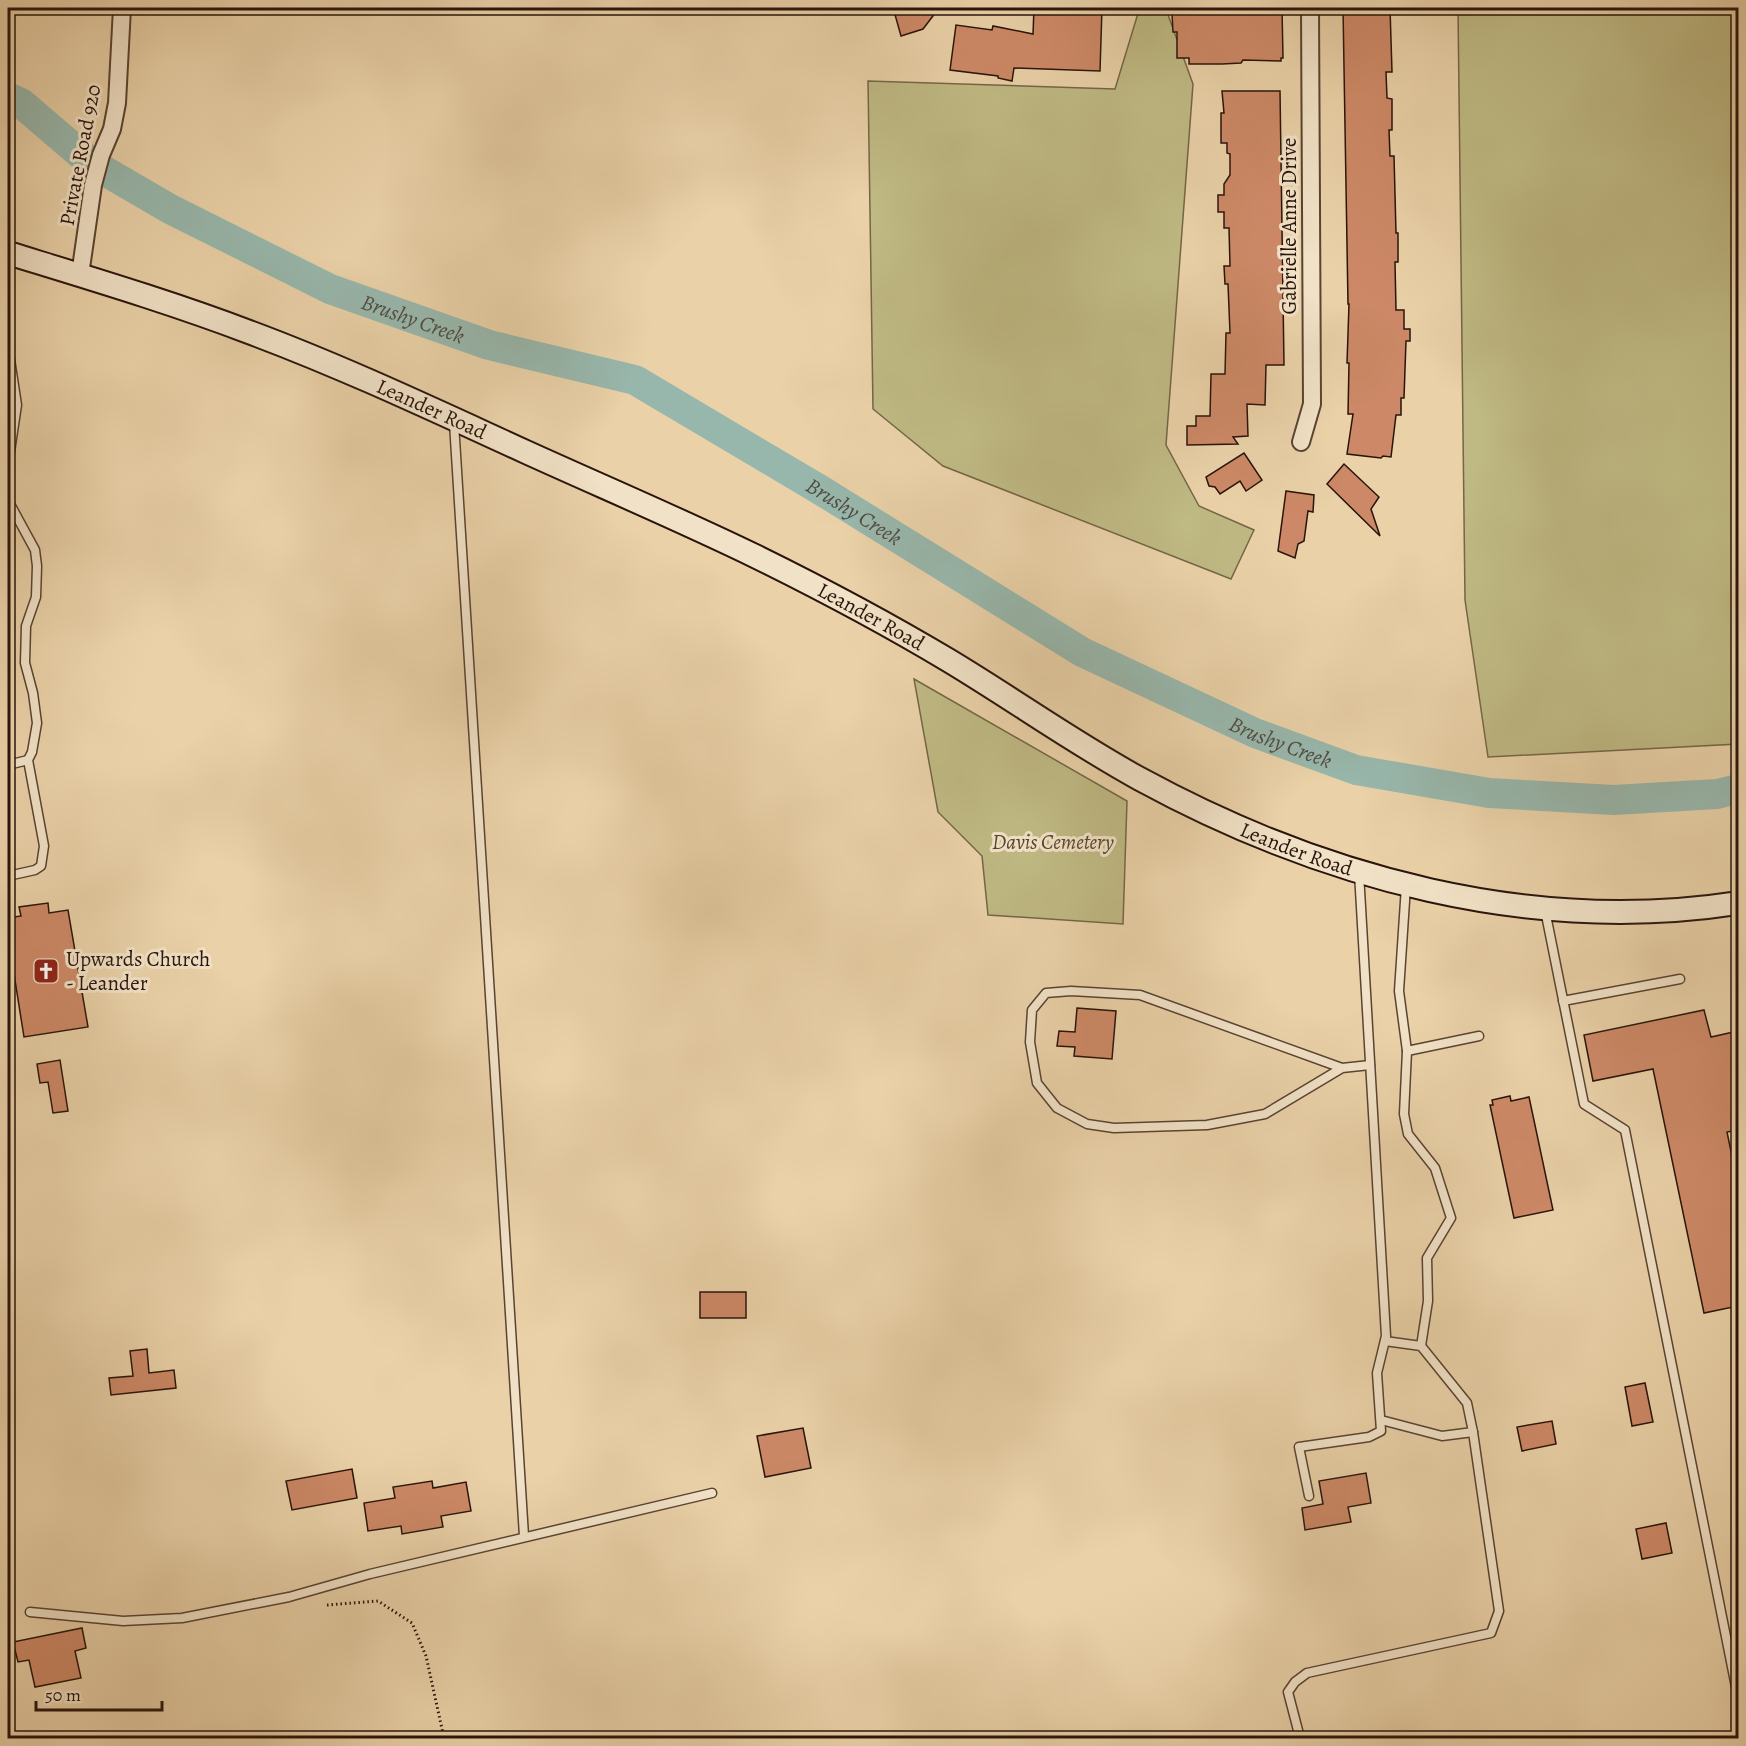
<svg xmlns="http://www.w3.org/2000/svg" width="1746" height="1746" viewBox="0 0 1746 1746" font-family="Alegreya,serif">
<rect width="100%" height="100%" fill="#ead1a8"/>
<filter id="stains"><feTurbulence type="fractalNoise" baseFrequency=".00333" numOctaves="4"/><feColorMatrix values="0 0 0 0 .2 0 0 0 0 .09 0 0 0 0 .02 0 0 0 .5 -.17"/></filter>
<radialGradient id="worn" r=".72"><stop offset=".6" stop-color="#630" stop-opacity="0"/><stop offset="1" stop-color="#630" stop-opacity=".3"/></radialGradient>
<!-- green -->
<g fill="#bfb983" stroke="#746647" stroke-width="1.5">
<polygon points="1458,8 1738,8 1738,744 1488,757 1465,600"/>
<polygon points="1139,10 1167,12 1193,84 1166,445 1199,506 1254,530 1231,579 943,466 873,409 868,81 1115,89"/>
<polygon points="914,679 1127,801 1123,924 988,915 982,856 938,812"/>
</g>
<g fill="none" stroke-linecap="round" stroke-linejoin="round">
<!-- river -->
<path stroke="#98b7ac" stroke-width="30" id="s1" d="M8,97L21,103L91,163L170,209L330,289L489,345L635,380L822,491L1082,652L1255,733L1356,770L1489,793L1614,800L1717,794L1738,789"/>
</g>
<!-- building -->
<g fill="#cd8967" stroke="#29140b" stroke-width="1.5">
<polygon points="902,8 939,8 923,29 901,36 894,11"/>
<polygon points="1034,8 1102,8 1100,71 1014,68 1012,81 998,78 998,76 950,70 956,25 992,30 993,26 1033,34"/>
<polygon points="1282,8 1283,58 1281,58 1281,61 1243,60 1241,63 1222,64 1189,64 1189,58 1177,58 1177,32 1173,32 1172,14 1193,12 1193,9"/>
<polygon points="1343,8 1390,8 1392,72 1386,72 1387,98 1392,99 1392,130 1389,130 1390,156 1394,156 1396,233 1398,233 1398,262 1395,262 1396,310 1404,310 1404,329 1410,329 1410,341 1406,341 1404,398 1401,398 1401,415 1396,415 1391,457 1383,456 1381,458 1347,454 1353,414 1348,414 1349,363 1347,363 1349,304 1348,304"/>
<polygon points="1222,91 1280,91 1284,365 1266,365 1265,405 1247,404 1248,436 1233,437 1238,444 1187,445 1187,426 1196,426 1196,416 1210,416 1211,374 1225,374 1226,333 1230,333 1228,284 1225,284 1224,266 1230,266 1229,228 1224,228 1224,212 1218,212 1218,195 1224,195 1224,184 1230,175 1230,154 1227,153 1227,143 1221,143 1221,113 1224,113"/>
<polygon points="1244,453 1262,480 1246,491 1240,481 1220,494 1215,487 1209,486 1206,477"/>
<polygon points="1344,464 1379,497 1371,509 1380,536 1327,484"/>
<polygon points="1286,491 1314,495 1313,512 1308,511 1304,541 1298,544 1295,558 1278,551"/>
<polygon points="48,903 49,913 68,910 88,1027 24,1037 8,936 8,918 21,916 19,907"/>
<polygon points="1077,1008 1116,1011 1112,1059 1074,1056 1075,1047 1057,1046 1059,1031 1075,1032"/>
<polygon points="1704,1010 1711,1037 1738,1031 1738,1130 1727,1132 1738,1185 1738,1306 1704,1313 1653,1069 1593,1081 1584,1035"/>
<polygon points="60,1060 68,1111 53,1113 48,1082 40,1083 37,1064"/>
<polygon points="1510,1096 1511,1101 1529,1097 1553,1210 1514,1218 1490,1105 1493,1105 1492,1100"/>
<rect x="700" y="1292" width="46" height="26"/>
<polygon points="147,1349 149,1373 174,1370 176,1388 111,1395 109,1378 133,1376 130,1351"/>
<polygon points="1645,1383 1653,1422 1632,1426 1625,1387"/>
<polygon points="1552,1421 1556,1444 1522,1451 1517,1427"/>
<polygon points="803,1428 811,1468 765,1477 757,1436"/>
<polygon points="352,1469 357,1498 292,1510 286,1481"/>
<polygon points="1366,1473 1371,1503 1348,1507 1351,1522 1305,1530 1302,1508 1323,1504 1319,1481"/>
<polygon points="432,1481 433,1488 466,1482 471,1511 441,1516 443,1527 402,1534 401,1526 368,1531 364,1503 395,1498 393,1487"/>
<polygon points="1666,1523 1672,1553 1642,1559 1636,1529"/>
<polygon points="82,1628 86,1648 75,1651 81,1678 35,1687 29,1660 18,1662 13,1642"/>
</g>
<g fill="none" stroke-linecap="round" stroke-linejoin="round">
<!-- lane casing -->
<g stroke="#594332" stroke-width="11">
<g id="lane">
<polyline points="8,271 10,254"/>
<polyline points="8,346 17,405 8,465"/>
<polyline points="454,423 524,1536"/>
<polyline points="8,488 10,504 35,550 37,566 36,597 26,626 25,663 33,693 37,723 32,752 28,760 44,846 41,866 35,870 8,876"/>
<polyline points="8,765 28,760"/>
<polyline points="1406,886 1399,991 1407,1051 1479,1036"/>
<polyline points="1545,910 1584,1104 1625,1130 1738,1697"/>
<polyline points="1563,1001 1680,979"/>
<polyline points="1407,1051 1404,1114 1408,1134 1435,1168 1451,1218 1427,1258 1428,1301 1421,1346"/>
<polyline points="1342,1068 1140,995 1071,991 1046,993 1032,1010 1030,1042 1037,1083 1057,1108 1087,1124 1114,1128 1207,1125 1265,1114 1342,1068 1370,1065"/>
<polyline points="1381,1420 1442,1436 1473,1432 1467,1403 1421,1346 1385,1341"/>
<polyline points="1309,1496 1299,1447 1369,1437 1381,1431 1377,1373 1386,1336 1359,873"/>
<polyline points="30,1612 123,1621 182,1618 289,1597 370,1574 712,1493"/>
<polyline points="1300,1738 1288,1692 1295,1682 1307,1673 1491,1633 1499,1611 1473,1432"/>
</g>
</g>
<!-- street casing -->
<g stroke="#594332" stroke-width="20">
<g id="street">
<polyline points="80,275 93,185 101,155 112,129 117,103 122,8"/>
<polyline points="1301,442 1312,404 1310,8"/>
</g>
</g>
<!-- secondary casing -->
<g stroke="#29140b" stroke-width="26">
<g id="secondary">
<path id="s2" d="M8,253C89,278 170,302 249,332C343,367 434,410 526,452C603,487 681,520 757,557C822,589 886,623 948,660C1013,699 1074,743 1140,779C1322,878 1531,935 1738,903"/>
</g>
</g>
<!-- path -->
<polyline stroke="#29140b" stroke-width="3" stroke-dasharray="1.5 3" stroke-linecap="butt" points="327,1605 378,1601 412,1623 426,1656 444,1738"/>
<!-- lane -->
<use href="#lane" stroke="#f1e1c6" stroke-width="8"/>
<!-- street -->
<use href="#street" stroke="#f1e1c6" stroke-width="16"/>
<!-- secondary -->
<use href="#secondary" stroke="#f1e1c6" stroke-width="22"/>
</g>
<!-- icons -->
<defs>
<g id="church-square" transform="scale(1.35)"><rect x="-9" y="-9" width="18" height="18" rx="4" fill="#8f2418" stroke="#f1e1c6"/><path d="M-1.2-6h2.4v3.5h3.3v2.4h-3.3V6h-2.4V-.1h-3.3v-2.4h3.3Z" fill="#fff"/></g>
</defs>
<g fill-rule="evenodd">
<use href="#church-square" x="46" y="971"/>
</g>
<g text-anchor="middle" stroke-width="6" stroke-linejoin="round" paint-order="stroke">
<!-- street labels -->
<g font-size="21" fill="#29140b" stroke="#f1e1c6">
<text transform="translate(80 155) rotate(-79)" y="7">Private Road 920</text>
<text transform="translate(1289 226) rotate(-90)" y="7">Gabrielle Anne Drive</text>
<text dy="7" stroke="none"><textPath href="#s2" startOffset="452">Leander Road</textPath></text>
<text dy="7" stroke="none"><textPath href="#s2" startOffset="938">Leander Road</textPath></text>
<text dy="7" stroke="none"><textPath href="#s2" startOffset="1424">Leander Road</textPath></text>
</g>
<!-- park labels -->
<g font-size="21" font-style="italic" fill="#56462f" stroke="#f1e1c6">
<text x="1053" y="849">Davis Cemetery</text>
</g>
<!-- poi labels -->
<g font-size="21" fill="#29140b" stroke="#f1e1c6" text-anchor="start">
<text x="66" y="966">Upwards Church<tspan x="66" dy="24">- Leander</tspan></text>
</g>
<!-- water labels -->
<g font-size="22" font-style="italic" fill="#504d43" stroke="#f1e1c6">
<text dy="8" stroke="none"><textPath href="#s1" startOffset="465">Brushy Creek</textPath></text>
<text dy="8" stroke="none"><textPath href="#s1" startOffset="951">Brushy Creek</textPath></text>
<text dy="8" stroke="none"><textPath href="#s1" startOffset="1437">Brushy Creek</textPath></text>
</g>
</g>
<!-- margin -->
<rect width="1746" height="1746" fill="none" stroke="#ead1a8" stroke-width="30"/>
<rect x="9" y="9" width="1728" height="1728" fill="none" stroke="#29140b" stroke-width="3"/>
<rect x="15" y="15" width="1716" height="1716" fill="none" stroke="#29140b" stroke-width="1.5"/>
<!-- scale -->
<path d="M36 1701v9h126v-9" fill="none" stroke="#29140b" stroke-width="3"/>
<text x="45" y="1701" font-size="18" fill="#29140b" stroke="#f1e1c6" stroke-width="4.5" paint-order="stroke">50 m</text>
<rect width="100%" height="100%" filter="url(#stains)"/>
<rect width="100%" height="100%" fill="url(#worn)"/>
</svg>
